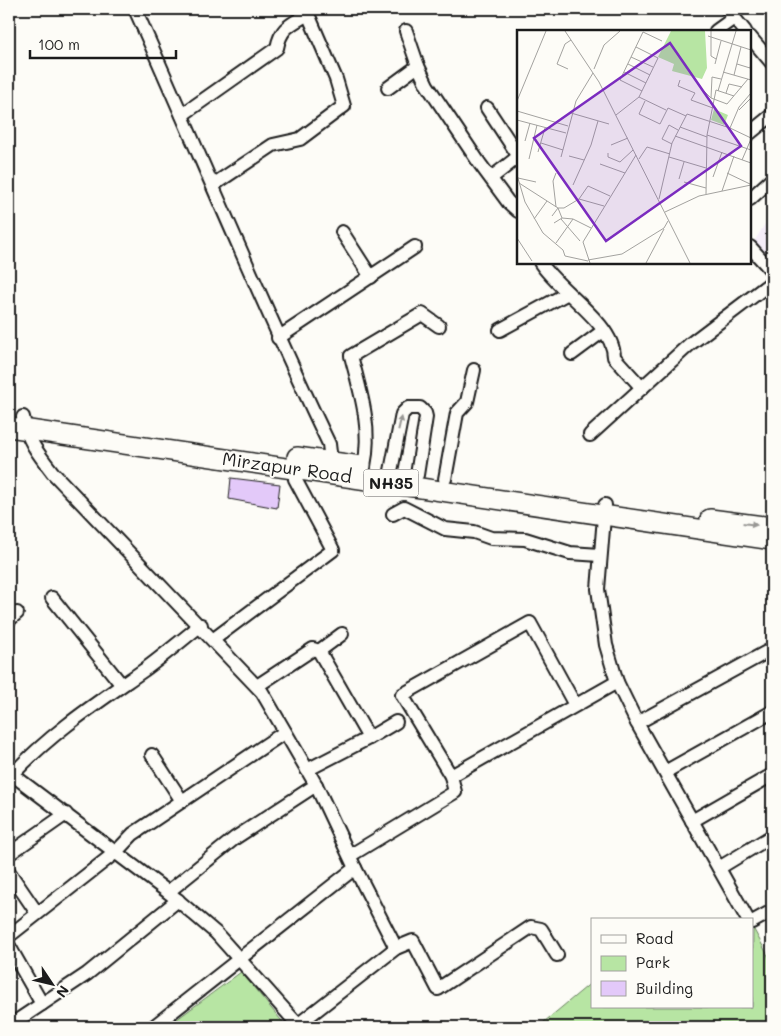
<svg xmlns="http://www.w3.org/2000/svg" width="781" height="1036" viewBox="0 0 781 1036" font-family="Mali,sans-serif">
<rect width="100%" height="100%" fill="#fdfcf7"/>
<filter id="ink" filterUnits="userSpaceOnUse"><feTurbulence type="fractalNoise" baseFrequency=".02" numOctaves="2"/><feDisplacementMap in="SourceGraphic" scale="10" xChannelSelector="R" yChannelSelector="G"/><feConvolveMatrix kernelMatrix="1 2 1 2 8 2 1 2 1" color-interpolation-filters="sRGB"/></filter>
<g filter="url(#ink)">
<!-- built -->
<polygon fill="#f5edf8" points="772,213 772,260 753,243"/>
<!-- green -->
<g fill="#b7e5a3" stroke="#6a8060">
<polygon points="753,928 772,963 772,1027 538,1027 592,982 592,1007 752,1007"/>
<polygon points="241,972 286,1026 170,1027 169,1025"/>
</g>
<!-- building -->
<polygon fill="#e3c9f9" stroke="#1c1c1c" points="231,478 280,484 277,508 229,499"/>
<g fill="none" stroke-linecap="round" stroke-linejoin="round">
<!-- minor casing -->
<g stroke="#1c1c1c" stroke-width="16">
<g id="minor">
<path d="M135,9C200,154 260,301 329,444L331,461"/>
<polyline points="727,9 745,31"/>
<polyline points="406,31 418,66 427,85 480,164 508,202 518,211"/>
<polyline points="716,31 734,18"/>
<polyline points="750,37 772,63"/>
<polyline points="388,88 418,66"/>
<polyline points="487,108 518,155"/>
<path d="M182,115L277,48C281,27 290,25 308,14"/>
<polyline points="750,133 772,115"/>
<polyline points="491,178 518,157"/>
<polyline points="213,185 273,145 300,139 344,106 336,79 308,14 308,9"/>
<polyline points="750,199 772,179"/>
<polyline points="342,232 371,277"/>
<polyline points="750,247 772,271"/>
<path d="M540,262C558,291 614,323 614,357L642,388"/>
<polyline points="500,330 568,293"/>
<polyline points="278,338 415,247"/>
<polyline points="572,354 603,331"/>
<path d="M23,417C27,440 39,455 53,473L262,692L316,785L355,868L153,1027"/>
<polyline points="590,435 690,344 772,282"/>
<path d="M364,466C372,429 361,393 351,356L422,314L439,326"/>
<polyline points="391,471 402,414 408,408 420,408 425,413 426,417 417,475"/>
<polyline points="445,479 457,413 467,402 474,370"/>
<polyline points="605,505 598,589 606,645 617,682 637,723 748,920"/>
<polyline points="393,514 404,508 445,529 474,532 491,538 525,539 570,553 600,555"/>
<polyline points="52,598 121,684"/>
<polyline points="9,620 17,613"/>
<polyline points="214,639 333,550 295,479 297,463"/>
<polyline points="319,651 342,634"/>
<polyline points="257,686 313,649 319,651 369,738 307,770"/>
<polyline points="637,723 772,649"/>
<polyline points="369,738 396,722"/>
<polyline points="152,755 182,801"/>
<polyline points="9,772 168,892 216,933 300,1027"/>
<polyline points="665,772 772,712"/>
<path d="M13,774C52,732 97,703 144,670C163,656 182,640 201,625"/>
<polyline points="451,776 617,682"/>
<polyline points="692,821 772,775"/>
<polyline points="9,854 66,814"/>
<polyline points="351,855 455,792 451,776 402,695 530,623 575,705"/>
<polyline points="355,868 396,948"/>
<polyline points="719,868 772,836"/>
<polyline points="9,872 37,913"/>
<polyline points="168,892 235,838 316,785"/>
<polyline points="752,922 772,911"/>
<polyline points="9,936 116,852 133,834 285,732"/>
<polyline points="9,946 42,1004"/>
<polyline points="9,1026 87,974 178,900"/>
<polyline points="295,1027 396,948 413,941 438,989 531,927 541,929 557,955"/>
</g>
</g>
<!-- highway casing -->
<g stroke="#1c1c1c" stroke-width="22">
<g id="highway">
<polyline points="9,427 772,540"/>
<polyline points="297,457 361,466"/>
<polyline points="710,519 772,527"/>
</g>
</g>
<!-- minor -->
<use href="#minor" stroke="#fdfcf7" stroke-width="12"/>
<!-- highway -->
<use href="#highway" stroke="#fdfcf7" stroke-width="19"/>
</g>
<!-- one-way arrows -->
<defs><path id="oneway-solid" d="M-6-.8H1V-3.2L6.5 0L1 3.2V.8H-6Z" transform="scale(1.25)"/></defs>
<g fill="#989794">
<use href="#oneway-solid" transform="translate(400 423) rotate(-77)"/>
<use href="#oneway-solid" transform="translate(750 524) rotate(8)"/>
</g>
</g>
<g text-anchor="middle" stroke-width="4" stroke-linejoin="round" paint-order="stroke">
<!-- shield labels -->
<rect fill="#fdfcf7" stroke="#605f5e" stroke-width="1" x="363.5" y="469.5" width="55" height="27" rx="4"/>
<g font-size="16" font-weight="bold" fill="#1c1c1c">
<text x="391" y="489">NH35</text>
</g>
<!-- street labels -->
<g font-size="18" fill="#1c1c1c" stroke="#fdfcf7">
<text transform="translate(287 468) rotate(8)" y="6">Mirzapur Road</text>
</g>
</g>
<!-- overview -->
<g transform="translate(517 30)">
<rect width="234" height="234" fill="#fdfcf7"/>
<path d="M154,1H188L190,38L185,49L155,41L157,34L141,27ZM197,79L211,85L207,95L194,90Z" fill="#b7e5a3"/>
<path fill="none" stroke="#a3a29f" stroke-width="1" d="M48,1L82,52L173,233M194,1V26L199,29M191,6L234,20M114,27L136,37M111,34L133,45M198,34L204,11M220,34L233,38L234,34M51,39L40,34L48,14L54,10M77,39L87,15L103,1M107,42L129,53M206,42L234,50M217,45L224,17M163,50L161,56L178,63L174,70L196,78M184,58L194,68L210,74L231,49M199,60L217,66M125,61L103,50L126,2L145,11M201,61L219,1M209,63L212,54L225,57M122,67L149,80M194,68L195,47L204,49M0,71L29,1M128,71L122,84L143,94L151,78L169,86M222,80L234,68M0,81L51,96M54,83L92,94M99,85L122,67L141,28L119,17M0,90L49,103M163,97L190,107M213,98L234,108M190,105L234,120M158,106L234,133M8,111L13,93M24,113L46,120M155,114L145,109L152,95L161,100M94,115L111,108M21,122L28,98M91,123V127L103,132L116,120M52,126L67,130M44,127L59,71L76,43M152,127L189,138M12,129L20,95M122,129L130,117L153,124M225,130L234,109M83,134L108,143M39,143L36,151L39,177M210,143L233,154M0,145L8,172L26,203L46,220L48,226L71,231M196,147L205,122M1,148L19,152M162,149L167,132M167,152L189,158M2,153L41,178L45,188L37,193M56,155L74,115L81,91M205,161L217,126M189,164L190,105L199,60M62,169L87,176M142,169L155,113L170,84L213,98L222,77L234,63M148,182L182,166L234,155M35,186L41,178H47L62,169L71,156L93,166M45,188L56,189L74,198M17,189L30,171M44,189L63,211M0,208L15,231M39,213L56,189M71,230L105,224L147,198L151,191M73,233L66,212L119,125M129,233L147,199"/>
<path fill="#7b2cbf" fill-opacity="0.15" stroke="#7b2cbf" stroke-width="2.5" d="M153,13L224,116L89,211L17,108Z"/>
<rect width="234" height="234" fill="none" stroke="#1c1c1c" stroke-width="2.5"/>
</g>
<!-- margin -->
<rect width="781" height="1036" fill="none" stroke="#fdfcf7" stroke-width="30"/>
<rect x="15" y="15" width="751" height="1006" fill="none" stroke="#1c1c1c" stroke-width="2" filter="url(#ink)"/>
<!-- legend -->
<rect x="591" y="918" width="162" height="90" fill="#fdfcf7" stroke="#a3a29f"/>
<rect x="601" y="935" width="25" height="8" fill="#fdfcf7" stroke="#a3a29f"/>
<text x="636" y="944" font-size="15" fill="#1c1c1c">Road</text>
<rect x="601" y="956" width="25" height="15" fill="#b7e5a3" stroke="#a3a29f"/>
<text x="636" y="968" font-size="15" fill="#1c1c1c">Park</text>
<rect x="601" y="981" width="25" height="15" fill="#e3c9f9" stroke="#a3a29f"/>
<text x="636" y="994" font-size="15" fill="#1c1c1c">Building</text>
<!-- north arrow -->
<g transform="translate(52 984) rotate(125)" stroke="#fdfcf7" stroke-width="4" paint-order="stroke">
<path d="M0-4L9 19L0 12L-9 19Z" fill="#1c1c1c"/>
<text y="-8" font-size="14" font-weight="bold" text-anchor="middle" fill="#1c1c1c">N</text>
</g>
<!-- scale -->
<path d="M30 50v8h146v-8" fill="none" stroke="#1c1c1c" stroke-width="2.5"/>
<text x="38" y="50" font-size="15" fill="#1c1c1c" stroke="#fdfcf7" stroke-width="4" paint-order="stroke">100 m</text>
</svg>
